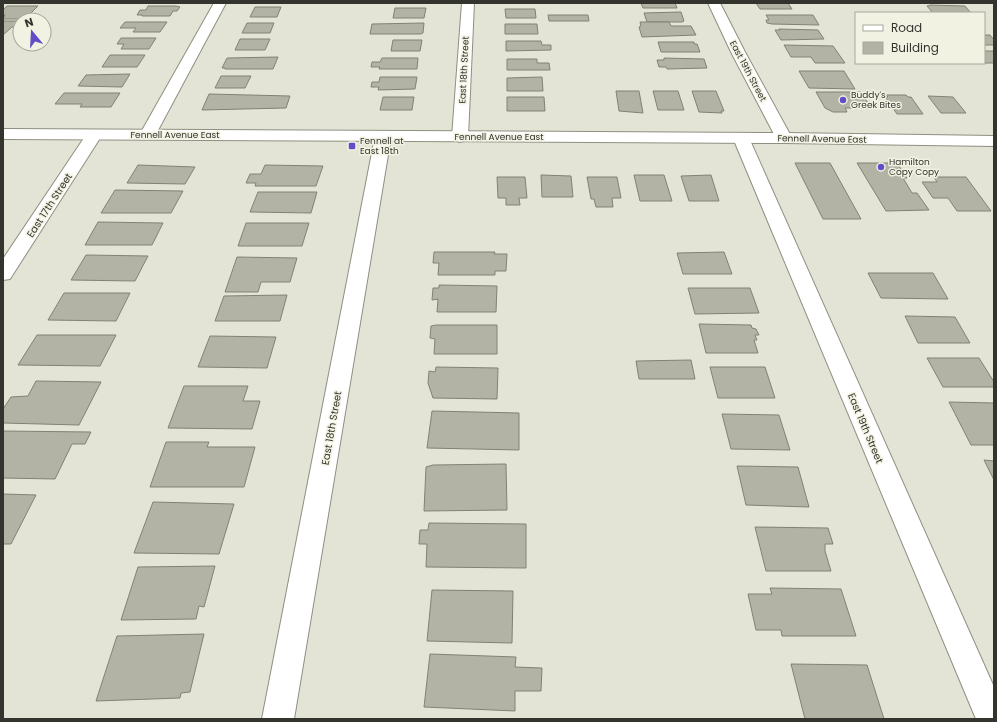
<svg xmlns="http://www.w3.org/2000/svg" width="997" height="722" viewBox="0 0 997 722" font-family="Poppins,sans-serif">
<rect width="100%" height="100%" fill="#e4e4d6"/>
<!-- building -->
<g fill="#b3b3a5" stroke="#818174">
<polygon points="641,3 675,3 677,8 643,8"/>
<polygon points="756,3 788,3 792,9 760,9"/>
<polygon points="931,5 965,6 971,13 933,13 927,6"/>
<polygon points="7,6 38,6 25,19 3,19 5,15 3,15 3,10"/>
<polygon points="148,6 176,6 180,7 177,11 173,11 170,16 142,16 142,15 137,15 140,10 146,10"/>
<polygon points="255,7 281,7 277,17 250,17"/>
<polygon points="395,8 426,8 424,18 393,18"/>
<polygon points="505,9 535,9 536,18 506,18"/>
<polygon points="681,12 684,21 682,22 647,22 644,13"/>
<polygon points="548,15 588,15 589,21 549,21"/>
<polygon points="766,15 813,15 819,25 772,24 767,23 766,20 769,20"/>
<polygon points="3,21 20,21 20,27 12,27 3,35"/>
<polygon points="125,22 167,22 160,32 133,32 136,28 120,28"/>
<polygon points="640,22 669,22 671,26 691,26 696,35 642,37 639,27 641,26"/>
<polygon points="247,23 274,23 270,33 242,33"/>
<polygon points="424,23 423,33 421,34 370,34 372,24"/>
<polygon points="505,24 537,24 538,34 505,34"/>
<polygon points="779,29 818,30 824,39 781,40 775,30 780,30"/>
<polygon points="984,35 990,35 994,40 994,45 984,45"/>
<polygon points="121,38 156,38 149,49 121,49 124,44 117,44"/>
<polygon points="240,39 270,39 265,50 235,50"/>
<polygon points="393,40 422,40 420,51 391,51"/>
<polygon points="506,41 541,41 542,45 551,45 551,50 506,51"/>
<polygon points="658,42 694,42 694,44 697,44 700,52 661,52"/>
<polygon points="784,45 833,46 845,63 815,63 811,57 791,57"/>
<polygon points="984,51 994,51 994,63 972,63 984,63"/>
<polygon points="110,55 145,55 137,67 102,67"/>
<polygon points="278,57 273,69 225,69 225,68 222,68 227,58"/>
<polygon points="382,58 418,58 417,69 379,69 380,67 371,67 372,62 380,62"/>
<polygon points="664,58 704,59 707,68 667,69 666,67 659,67 657,60 664,60"/>
<polygon points="507,59 537,59 537,63 549,63 550,70 507,70"/>
<polygon points="799,71 844,71 855,89 809,88"/>
<polygon points="130,74 122,87 78,86 86,75"/>
<polygon points="221,76 251,76 245,88 215,88"/>
<polygon points="380,77 417,77 415,89 378,90 379,87 371,87 372,82 379,82"/>
<polygon points="542,77 543,91 507,91 507,78"/>
<polygon points="616,91 639,91 643,113 619,111"/>
<polygon points="653,91 678,91 684,110 658,110"/>
<polygon points="692,91 716,91 724,111 721,111 722,113 699,112"/>
<polygon points="816,92 861,92 871,108 845,108 847,112 833,112 825,108"/>
<polygon points="64,93 120,93 111,107 80,107 82,104 55,104"/>
<polygon points="209,94 290,96 286,108 202,110"/>
<polygon points="886,95 906,95 908,97 911,97 923,114 897,114 885,97 888,97"/>
<polygon points="928,96 953,97 966,113 941,113"/>
<polygon points="383,97 414,97 412,110 380,110"/>
<polygon points="507,97 544,97 545,111 507,111"/>
<polygon points="795,163 830,163 861,219 823,219"/>
<polygon points="857,163 897,163 907,178 903,178 912,193 917,193 929,210 886,211"/>
<polygon points="138,165 195,167 185,184 127,183"/>
<polygon points="265,165 323,166 316,186 255,186 256,183 246,183 250,174 261,174"/>
<polygon points="541,175 571,176 573,197 542,197"/>
<polygon points="634,175 664,175 672,201 640,201"/>
<polygon points="711,175 719,201 689,201 681,176"/>
<polygon points="497,177 525,177 527,198 519,198 520,205 506,205 506,198 498,198"/>
<polygon points="587,177 617,177 621,198 612,198 613,207 596,207 594,199 591,199"/>
<polygon points="934,177 966,177 991,211 957,211 948,198 933,198 922,182 937,182"/>
<polygon points="115,190 183,191 171,213 101,213"/>
<polygon points="258,192 317,192 311,213 250,212"/>
<polygon points="98,222 163,223 152,245 85,245"/>
<polygon points="246,223 309,223 302,246 238,246"/>
<polygon points="434,252 495,252 494,254 507,254 506,271 495,271 495,275 438,275 439,263 433,263"/>
<polygon points="724,252 732,274 683,274 677,253"/>
<polygon points="86,255 148,256 135,281 71,280"/>
<polygon points="237,257 297,258 290,282 261,282 258,292 225,292"/>
<polygon points="868,273 933,273 948,299 881,298"/>
<polygon points="439,285 497,286 496,312 437,312 438,299 432,300 433,288 439,288"/>
<polygon points="688,288 750,288 759,313 695,314"/>
<polygon points="64,293 130,293 116,321 48,320"/>
<polygon points="287,295 280,321 215,321 224,296"/>
<polygon points="905,316 955,317 970,343 918,343"/>
<polygon points="699,324 751,325 752,328 756,329 759,335 755,335 757,340 754,340 758,353 706,353"/>
<polygon points="436,325 497,325 497,354 434,354 435,339 430,338 431,326"/>
<polygon points="37,335 116,335 100,366 18,365"/>
<polygon points="210,336 276,337 267,368 198,367"/>
<polygon points="927,358 979,358 994,382 994,387 943,387"/>
<polygon points="691,360 695,379 639,379 636,361"/>
<polygon points="436,367 498,368 497,399 433,398 428,383 429,371 435,372"/>
<polygon points="710,367 765,367 775,398 718,398"/>
<polygon points="36,381 101,382 79,425 3,423 3,409 11,397 28,396"/>
<polygon points="184,386 248,386 243,401 260,401 252,429 168,428"/>
<polygon points="949,402 994,403 994,445 971,445"/>
<polygon points="432,411 519,413 519,450 427,448"/>
<polygon points="722,414 779,415 790,450 731,449"/>
<polygon points="3,431 91,432 85,444 72,444 55,479 3,478"/>
<polygon points="166,442 209,442 207,447 255,447 244,487 150,487"/>
<polygon points="984,460 994,461 994,480"/>
<polygon points="506,464 507,510 424,511 426,467 433,465"/>
<polygon points="737,466 798,467 809,507 746,505"/>
<polygon points="3,494 36,495 11,544 3,544"/>
<polygon points="153,502 234,504 219,554 134,553"/>
<polygon points="429,523 526,524 526,568 426,567 427,544 419,544 420,530 428,530"/>
<polygon points="755,527 828,528 833,544 825,544 825,551 831,571 766,571"/>
<polygon points="215,566 204,607 199,606 196,619 121,620 138,567"/>
<polygon points="770,588 841,589 856,636 782,636 781,630 756,630 748,594 772,594"/>
<polygon points="432,590 513,591 512,643 427,641"/>
<polygon points="204,634 190,692 181,693 180,698 96,701 117,636"/>
<polygon points="430,654 516,657 515,667 542,668 541,691 515,691 515,711 424,707"/>
<polygon points="791,664 867,665 884,719 805,719"/>
</g>
<g fill="none" stroke-linecap="round" stroke-linejoin="round">
<!-- street casing -->
<g stroke="#8f8f81" stroke-width="2">
<g id="street">
<polygon points="214,3 226,3 156,134 154,137 148,139 142,137 140,134"/>
<polygon points="462,3 474,3 468,137 466,140 460,142 454,140 452,137"/>
<polygon points="708,3 720,3 745,52 792,138 790,141 784,143 778,141 776,138 731,52"/>
<polygon points="94,130 100,132 102,135 10,279 3,280 3,259 88,132"/>
<polygon points="383,132 389,134 391,137 294,719 262,719 375,137 377,134"/>
<polygon points="741,133 747,135 749,138 994,687 994,719 976,719 733,138 735,135"/>
</g>
</g>
<!-- secondary casing -->
<g stroke="#8f8f81" stroke-width="2">
<polygon id="secondary" points="3,129 784,133 994,136 994,146 784,143 3,139"/>
</g>
<!-- street -->
<use href="#street" fill="#fff" fill-rule="evenodd"/>
<!-- secondary -->
<use href="#secondary" fill="#fff" fill-rule="evenodd"/>
</g>
<!-- markers -->
<g fill="#634cc5" stroke="#f2f2e3" stroke-width="1.5">
<circle cx="843" cy="100" r="4"/>
<rect x="348" y="142" width="8" height="8" rx="2"/>
<circle cx="881" cy="167" r="4"/>
</g>
<g text-anchor="middle" stroke-width="3" stroke-linejoin="round" paint-order="stroke">
<!-- far-street labels -->
<g font-size="9" fill="#34342f" stroke="#f2f2e3">
<text transform="translate(464 70) rotate(-87)" y="3">East 18th Street</text>
<text transform="translate(748 71) rotate(62)" y="3">East 19th Street</text>
<text x="175" y="138">Fennell Avenue East</text>
<text x="499" y="140">Fennell Avenue East</text>
<text transform="translate(822 139) rotate(1)" y="3">Fennell Avenue East</text>
</g>
<!-- far-poi labels -->
<g font-size="9" fill="#34342f" stroke="#f2f2e3" text-anchor="start">
<text x="851" y="98">Buddy's<tspan x="851" dy="10">Greek Bites</tspan></text>
<text x="360" y="144">Fennell at<tspan x="360" dy="10">East 18th</tspan></text>
<text x="889" y="165">Hamilton<tspan x="889" dy="10">Copy Copy</tspan></text>
</g>
<!-- street labels -->
<g font-size="10" fill="#34342f" stroke="#f2f2e3">
<text transform="translate(49 205) rotate(-57)" y="4">East 17th Street</text>
<text transform="translate(331 428) rotate(-80)" y="4">East 18th Street</text>
<text transform="translate(866 428) rotate(67)" y="4">East 19th Street</text>
</g>
</g>
<!-- border -->
<rect width="997" height="722" fill="none" stroke="#34342f" stroke-width="8"/>
<!-- legend -->
<rect x="855" y="12" width="130" height="52" fill="#f2f2e3" stroke="#a6a69b"/>
<rect x="863" y="25" width="20" height="6" fill="#ffffff" stroke="#a6a69b"/>
<text x="891" y="32" font-size="12" fill="#34342f">Road</text>
<rect x="863" y="42" width="20" height="12" fill="#b3b3a5" stroke="#a6a69b"/>
<text x="891" y="52" font-size="12" fill="#34342f">Building</text>
<!-- north arrow -->
<g transform="translate(32 32) rotate(342)"><circle r="19" fill="#f2f2e3" stroke="#a6a69b"/>
<path d="M0-3L7 15L0 10L-7 15Z" fill="#634cc5"/>
<text y="-6" font-size="11" font-weight="bold" text-anchor="middle" fill="#34342f">N</text>
</g>
</svg>
